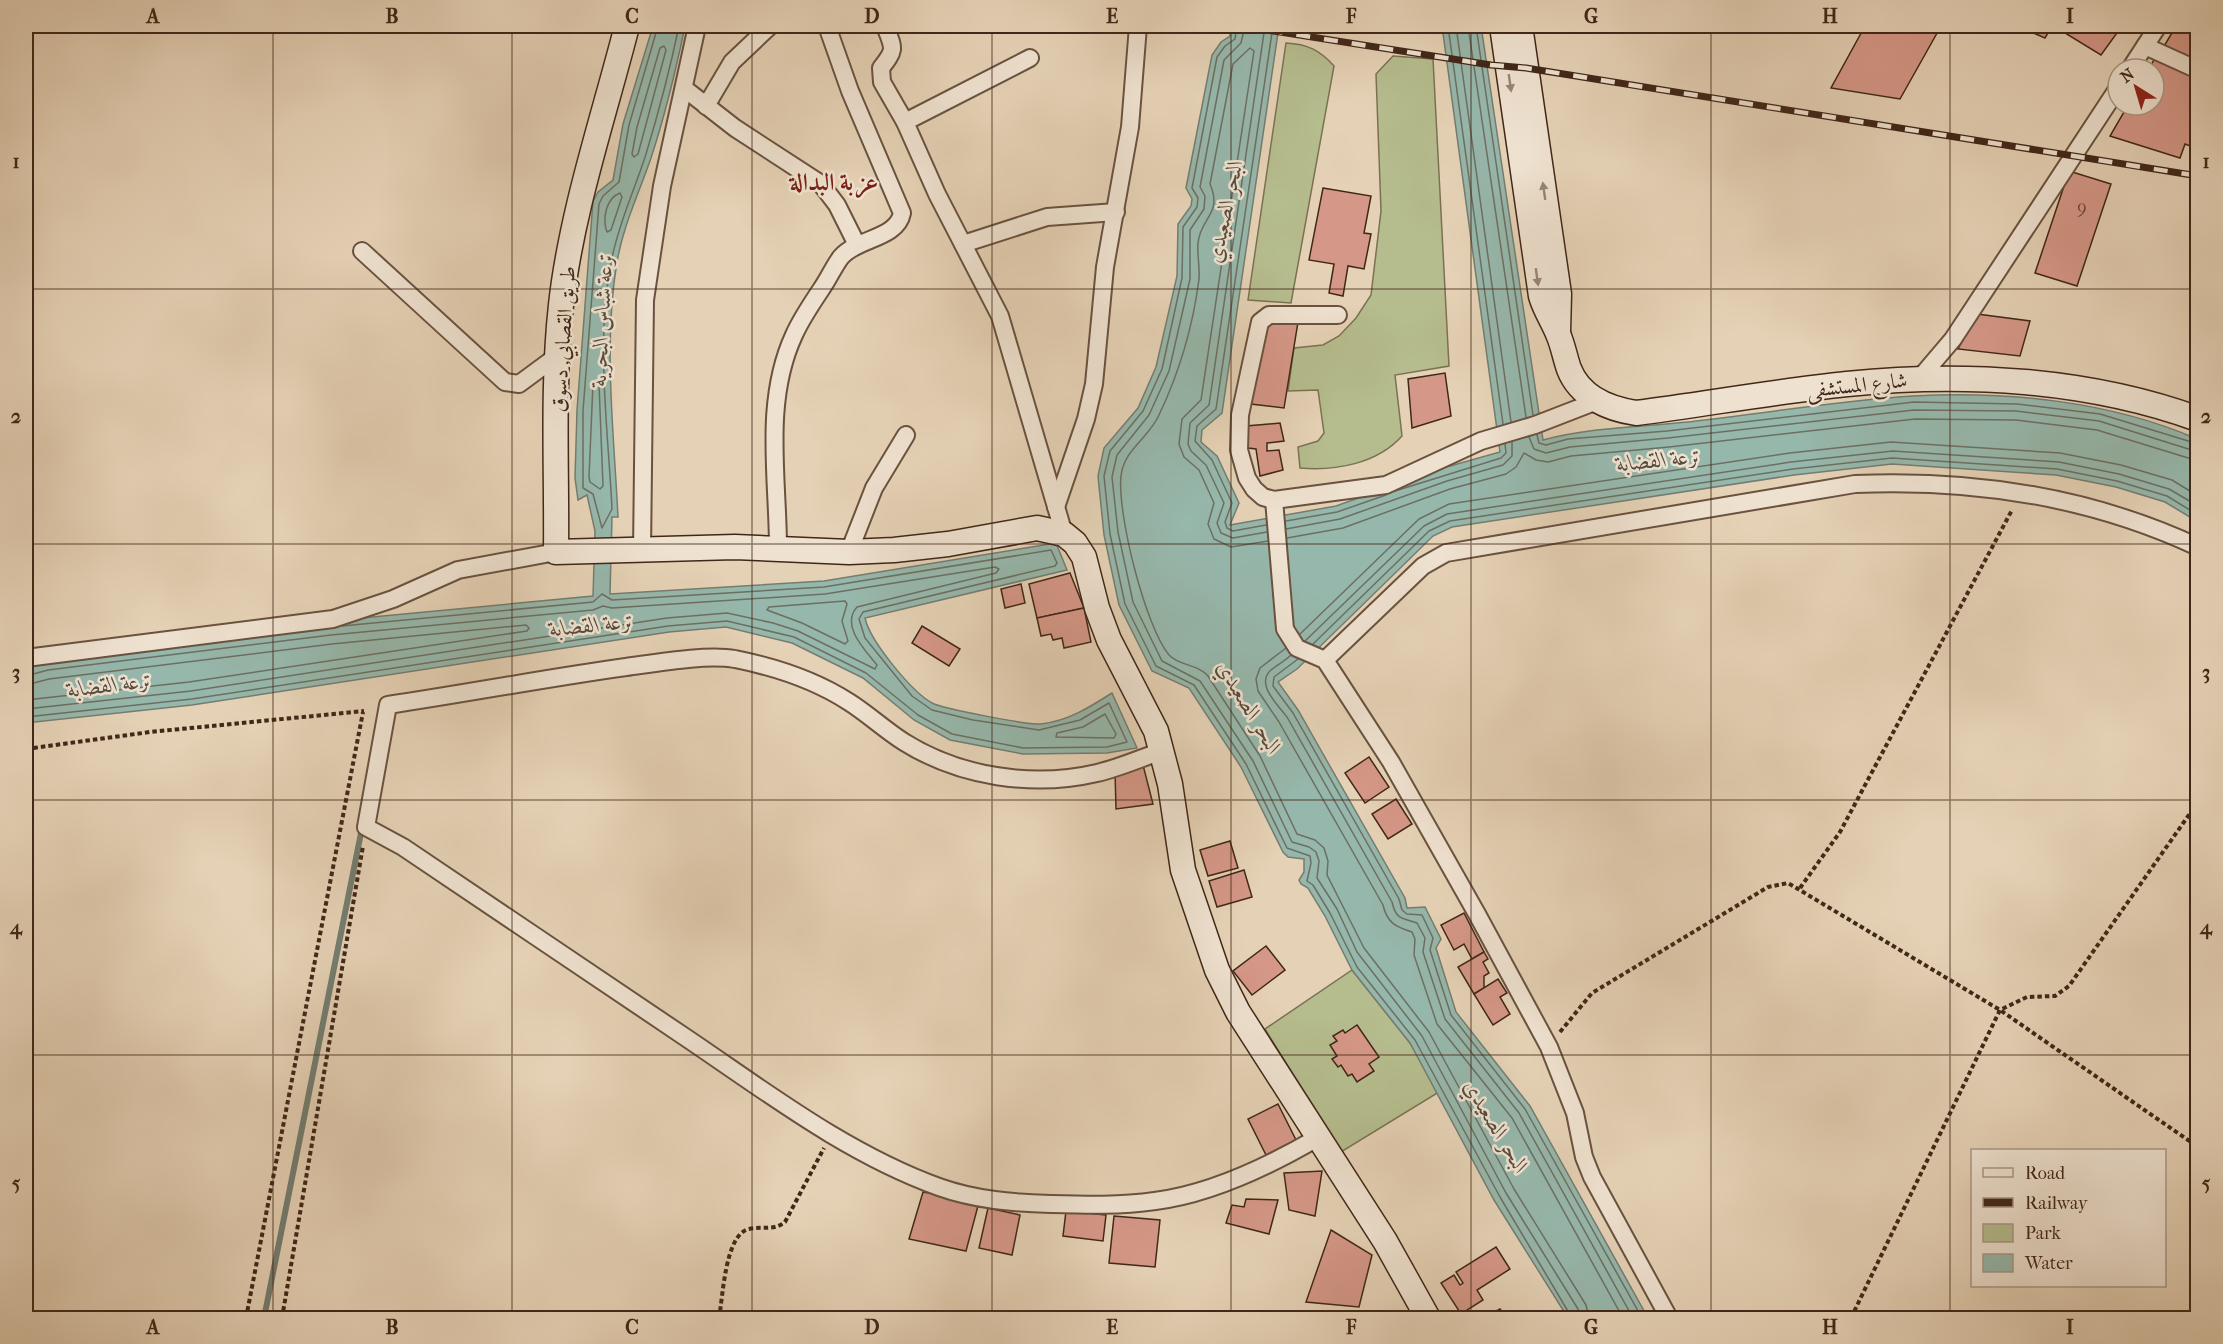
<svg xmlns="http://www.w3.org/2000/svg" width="2223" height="1344" viewBox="0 0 2223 1344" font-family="'IM FELL French Canon',Amiri,serif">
<rect width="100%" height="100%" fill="#e5d1b5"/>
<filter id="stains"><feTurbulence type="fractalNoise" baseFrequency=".00333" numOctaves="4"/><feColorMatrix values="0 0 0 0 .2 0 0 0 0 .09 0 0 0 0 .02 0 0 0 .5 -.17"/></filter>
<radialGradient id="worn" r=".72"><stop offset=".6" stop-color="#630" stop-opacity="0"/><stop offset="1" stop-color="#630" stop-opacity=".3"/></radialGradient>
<!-- green -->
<g fill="#b5bc8d" stroke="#7b7252" stroke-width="1.5">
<path d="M1286,43C1307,44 1320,50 1334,66L1291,303L1248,300Z"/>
<path d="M1393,56L1433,59L1449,366L1395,375L1402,436C1377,464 1335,471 1300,468L1298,447L1318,441L1324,433L1318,390L1288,391L1294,348L1323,345L1339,336L1356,318L1371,295L1381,211L1376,74Z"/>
<polygon points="1352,970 1410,1043 1439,1092 1341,1152 1265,1029"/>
</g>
<!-- water -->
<g fill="#96b7ab" stroke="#747d70" stroke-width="1.5">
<path d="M653,26H685C676,70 665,115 651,158C639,193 623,226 617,262C603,345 614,433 618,517H612L610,594L824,581L1056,543L1067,570L865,618C870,641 911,691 932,703C944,709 1028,725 1041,724C1068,721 1090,707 1112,693L1137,748L1107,753L1023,754L950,740L914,720L863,678L792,643L726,627L669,632L192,705L26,723V662L330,621L593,596L595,531L587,495L578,500L575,478L577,410L593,201L598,192L613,180L623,124Z"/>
<path d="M1231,26H1279L1222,413L1202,430L1201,442L1217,456L1239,503L1230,525L1336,506L1443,468L1500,452L1442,26H1481L1543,440C1595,426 1652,427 1705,420C1774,412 1844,400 1913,396C2008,391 2110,401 2197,439L2198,522L2165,502L2116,487L2056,475L1892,464L1794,475L1452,527L1433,536L1297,669L1278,682L1298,710L1405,898L1407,908L1425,907L1441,939L1436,948L1456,1012L1530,1106L1648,1318H1568L1494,1200L1410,1043L1352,970L1325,916L1308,888L1301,884L1299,880L1304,872V859L1288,857L1283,852L1241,767L1189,688L1152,671L1119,605L1104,535L1098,476L1104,448L1138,408L1156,367L1177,276L1178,224L1191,206L1192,199L1186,188L1212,55L1221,42L1230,36Z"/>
</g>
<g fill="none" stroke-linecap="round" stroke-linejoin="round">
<!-- shore -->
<g stroke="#6c6f62" stroke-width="1.5">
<path d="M658,26L629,125L619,182L603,196L599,204L583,411V488L593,494L602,528L612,509C608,427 595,339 612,258C619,222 635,189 646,154C659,111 670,69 679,26"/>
<polyline points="1237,26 1235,39 1225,46 1217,57 1192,188 1198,198 1197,207 1183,227 1182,278 1162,369 1143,411 1110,451 1104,476 1110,534 1125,604 1156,666 1194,685 1246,764 1287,848 1310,856 1311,863 1307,881 1313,885 1330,913 1357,967 1415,1040 1500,1197 1572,1318"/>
<polyline points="1245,26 1241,43 1224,60 1200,187 1205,196 1204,209 1190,230 1190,279 1169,371 1149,415 1117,455 1112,477 1118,532 1133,602 1162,661 1200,681 1253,761 1292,842 1309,847 1316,852 1319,861 1317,878 1337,909 1357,952 1422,1036 1506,1193 1578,1309 1580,1318"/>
<polyline points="1265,26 1209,405 1190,423 1188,444 1191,451 1206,465 1224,503 1217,523 1221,533 1233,538 1267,532"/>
<polyline points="1448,26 1503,424"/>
<polyline points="1456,26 1511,422"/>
<polyline points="1468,26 1526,417"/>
<polyline points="1476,26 1533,415"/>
<polygon points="664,46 666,50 638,154 634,157 632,154 637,127 660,48"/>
<path d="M620,193L622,197L611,230L607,232C602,219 606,198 620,193Z"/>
<polygon points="596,381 599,384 603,486 600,489 590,482 589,477 593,383"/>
<polyline points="1537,435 1539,443 1546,445 1568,439 1667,431 1914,402 2017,404 2100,414 2198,444"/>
<polyline points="1529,437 1534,449 1546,453 1570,447 1668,438 1914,410 2016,411 2099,421 2198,452"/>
<polyline points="1395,491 1501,458 1506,453 1505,444"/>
<polyline points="1286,521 1337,512 1386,495"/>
<polyline points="1266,525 1233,531 1227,528 1225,522 1232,503 1212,460 1195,441 1197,426 1216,409 1273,26"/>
<polyline points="1286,529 1340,519 1447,481 1503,465 1512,456 1512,442"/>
<polyline points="1287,538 1343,528 1450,489 1506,474 1516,467 1524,453 1536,460 1548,462 1571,456 1669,447 1915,419 2016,420 2097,430 2198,461"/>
<path d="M1268,541L1231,547L1214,539L1208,524L1214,503L1199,470L1184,457L1179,444L1182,419L1201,400L1254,51L1250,48L1233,64L1210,184C1223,214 1200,218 1198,243C1197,255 1200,267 1199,279C1193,326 1179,373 1159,415C1149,438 1124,449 1121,476C1117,513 1145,626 1169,655C1179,666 1198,664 1208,676L1260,756L1297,834L1315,840L1324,848L1328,861L1327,875L1364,948L1429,1032L1514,1189L1586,1305L1589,1318"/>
<polygon points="845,601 847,604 842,621 848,641 845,644 802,623 767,610 769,607"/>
<polyline points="1300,634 1419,519 1449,504 1790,453 1891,442 2060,453 2121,465 2172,480 2198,496"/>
<polyline points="1305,641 1424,526 1447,514 1791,462 1893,451 2059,462 2119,474 2169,489 2198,506"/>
<polyline points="1313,644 1429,531 1450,521 1793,469 1892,458 2057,469 2117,481 2167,496 2198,515"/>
<path d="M1286,648L1260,668L1256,679L1258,691L1279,722L1383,905C1387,923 1396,927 1412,932L1415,939L1414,955L1437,1024L1512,1118L1623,1318"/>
<path d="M1291,655C1285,661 1277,665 1271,670C1255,684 1278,705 1287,717L1392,902C1396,920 1402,918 1417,923L1425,938L1423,952L1445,1019L1519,1113L1633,1318"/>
<polyline points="1298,659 1274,677 1273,686 1293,713 1399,899 1402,910 1407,914 1422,915 1433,938 1430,950 1451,1015 1525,1109 1642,1318"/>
<path d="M26,676L48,670L331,635L593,610L603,606L612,608L825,594L995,567L999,569L996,573L857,607C840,626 866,651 877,665L875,669L798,631L773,623L727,613L667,618L191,691L26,709"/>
<polyline points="26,685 49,679 332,644 526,625 529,628 527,631 189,682 26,700"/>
<polygon points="1105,714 1116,734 1114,738 1056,737 1057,733 1083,727"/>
<polyline points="26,717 192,699 668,626 727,621 794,637 866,673 918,715 952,734 1023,748 1107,747 1127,742 1109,703 1080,720 1039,730 973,720 932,710 912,696 865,638 859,619 863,612 1055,566 1057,563 1051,550 824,587 612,600 602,594 593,602 342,626"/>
</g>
<!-- stream -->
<polyline stroke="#747d70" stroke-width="6" points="264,1318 362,828"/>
</g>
<!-- building -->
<g fill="#d59787" stroke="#412718" stroke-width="1.5">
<polygon points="1865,26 1941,26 1900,99 1831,88"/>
<polygon points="2017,26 2052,26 2045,38"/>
<polygon points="2069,26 2122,26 2101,55 2065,33"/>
<polygon points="2176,26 2198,26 2198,62 2163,48"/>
<polygon points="2155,58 2198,77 2198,149 2185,144 2180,158 2110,136 2128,105 2154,105 2154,69 2149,69"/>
<polygon points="2069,171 2111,184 2077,286 2035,273"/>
<polygon points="1323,188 1371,196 1364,233 1371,234 1364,269 1348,266 1343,296 1329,293 1334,264 1309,260"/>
<polygon points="1977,314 2030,321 2020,356 1958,349"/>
<polygon points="1267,321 1298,322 1284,408 1251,404"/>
<polygon points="1445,373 1451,416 1412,428 1408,379"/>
<polygon points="1280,423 1284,441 1267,443 1267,451 1279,450 1283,470 1260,476 1256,449 1248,448 1246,426"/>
<polygon points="1070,573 1084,608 1037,618 1029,584"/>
<polygon points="1021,584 1025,603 1005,608 1001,589"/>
<polygon points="1084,608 1091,642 1064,648 1062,638 1053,640 1051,634 1041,636 1037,618"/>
<polygon points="922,626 960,649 949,666 912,643"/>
<polygon points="1369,757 1389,787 1365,803 1345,773"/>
<polygon points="1143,765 1153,804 1116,809 1115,771"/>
<polygon points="1396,799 1412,824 1388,839 1372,814"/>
<polygon points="1230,841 1238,868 1208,876 1200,850"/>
<polygon points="1244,870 1252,897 1217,907 1209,881"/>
<polygon points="1464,913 1484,952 1472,959 1464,944 1454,950 1441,925"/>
<polygon points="1266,946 1285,970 1252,995 1233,971"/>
<polygon points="1484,952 1488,959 1483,962 1489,973 1484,976 1484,988 1474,994 1458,967"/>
<polygon points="1498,979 1507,993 1500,997 1510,1014 1493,1025 1474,994"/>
<polygon points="1357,1025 1379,1057 1369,1064 1374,1071 1357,1082 1352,1074 1348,1076 1341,1065 1338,1067 1332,1059 1337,1056 1330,1045 1337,1041 1333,1036 1343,1030 1345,1033"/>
<polygon points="1278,1104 1296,1140 1266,1155 1248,1119"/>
<polygon points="1322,1171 1315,1216 1289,1210 1284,1173"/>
<polygon points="923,1192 979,1202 966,1251 909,1239"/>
<polygon points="1246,1199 1278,1200 1269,1234 1226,1223 1232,1205 1244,1207"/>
<polygon points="988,1208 1020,1215 1012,1255 979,1248"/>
<polygon points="1066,1211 1106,1215 1103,1241 1063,1236"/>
<polygon points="1114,1216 1160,1220 1155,1267 1109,1263"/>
<polygon points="1331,1230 1372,1255 1359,1307 1306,1302"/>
<polygon points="1496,1247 1510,1269 1477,1290 1483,1300 1461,1314 1441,1283 1454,1275 1460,1285 1463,1283 1456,1272"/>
<polygon points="1500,1309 1507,1318 1483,1318"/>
</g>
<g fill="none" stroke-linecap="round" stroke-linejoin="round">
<!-- street casing -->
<g stroke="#6a523f" stroke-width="20">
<g id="street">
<path d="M885,26C894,49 896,49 881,68L882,82L905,122L937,194L1000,316L1064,534"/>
<polyline points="2145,46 2198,70"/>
<polyline points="2130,69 2158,26"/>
<polyline points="685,89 735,128 821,184 837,205 857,245"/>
<polyline points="706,106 732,62 770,26"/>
<polyline points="905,122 1030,58"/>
<polyline points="963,244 1047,217 1116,212"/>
<polyline points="362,251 505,382 519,384 557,356"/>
<polyline points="1338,315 1269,315 1260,322 1240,415 1239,450 1247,478 1254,489 1263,497 1274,500 1386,485 1481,441 1535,425 1597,401"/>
<polyline points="1919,379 1953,339 2118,88"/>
<polyline points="1274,500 1285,629 1297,648 1325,660 1391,762 1477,914 1549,1047 1575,1113 1584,1157 1592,1177 1669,1318"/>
<polyline points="1056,507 1086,419 1094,384 1105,267 1130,127 1138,26"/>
<path d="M778,548C778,478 763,402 794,335C801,319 812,303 822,288C829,278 834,266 841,257C857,238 897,239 902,213L850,91L827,26"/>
<polyline points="642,551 645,300 662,186 697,26"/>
<polyline points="849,552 874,488 906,435"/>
<polyline points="26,658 333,619 393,599 458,570 556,552"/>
<path d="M1325,660L1423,566L1446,553L1855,484C1974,479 2089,496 2198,547"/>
<path d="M1162,751C1141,758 1119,768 1097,773C1033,788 960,777 904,742C885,730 868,714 849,702C815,680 775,667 735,659C706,654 656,663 626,667C547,678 468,693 388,705L366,827L403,847C496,910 589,972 682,1035C764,1090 845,1153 939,1187C975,1200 1014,1203 1051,1204C1086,1205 1120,1206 1155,1201C1211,1194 1269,1166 1317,1138"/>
</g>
</g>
<!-- secondary casing -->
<g stroke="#412718" stroke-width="27">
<g id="secondary">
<path d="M627,26C604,116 571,213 561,305C552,387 557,470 556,552L735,547L849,552L894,550L948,544L1037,528L1064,534L1075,543L1084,557L1097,608L1109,640L1156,731L1170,784L1183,870L1217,970L1238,1012L1385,1241L1428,1318"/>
<path d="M1502,26L1541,296C1545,310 1553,321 1558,334C1563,345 1565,358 1569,369C1580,397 1609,409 1636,413C1706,404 1777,391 1847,384C1963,372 2088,379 2198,419"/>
<polyline points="1520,26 1559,294 1558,332"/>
</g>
</g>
<!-- path -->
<g stroke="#412718" stroke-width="4" stroke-dasharray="4.5 3" stroke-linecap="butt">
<polyline points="26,749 150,732 364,711"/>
<polyline points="1800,888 1840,832 2012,510"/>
<polyline points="1560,1032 1592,993 1768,887 1788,883 2000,1010 2198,1147"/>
<polyline points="246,1318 363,712"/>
<polyline points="282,1318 363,846"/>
<path d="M719,1318C723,1297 725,1234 749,1229C762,1226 774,1231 785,1222L824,1148"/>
<polyline points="1851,1318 2000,1010 2027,997 2055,996 2069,986 2198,802"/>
</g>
<!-- street -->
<use href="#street" stroke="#eee1cf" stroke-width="16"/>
<!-- secondary -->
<use href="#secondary" stroke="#eee1cf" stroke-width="24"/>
<!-- rail casing -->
<g stroke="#412718" stroke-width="7">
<polyline id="rail" points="1241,26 1491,65 1526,68 2198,176"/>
</g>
<!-- rail -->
<use href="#rail" stroke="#eee1cf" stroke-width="4.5" stroke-dasharray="14" stroke-linecap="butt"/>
</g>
<!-- one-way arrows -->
<defs><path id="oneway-solid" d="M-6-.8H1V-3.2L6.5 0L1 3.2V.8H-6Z" transform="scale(1.5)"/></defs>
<g fill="#988474">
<use href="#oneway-solid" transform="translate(1510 83) rotate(82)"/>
<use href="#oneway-solid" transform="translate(1544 191) rotate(-98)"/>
<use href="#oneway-solid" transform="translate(1537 277) rotate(82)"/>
</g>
<!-- grid -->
<path fill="none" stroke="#412718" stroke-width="1.5" stroke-opacity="0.55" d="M273,26V1318M512,26V1318M752,26V1318M992,26V1318M1231,26V1318M1471,26V1318M1711,26V1318M1950,26V1318M26,289H2198M26,544H2198M26,800H2198M26,1055H2198"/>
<g text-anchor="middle" stroke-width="5" stroke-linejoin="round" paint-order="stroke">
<!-- number labels -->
<g font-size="18" fill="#664334">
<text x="2082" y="213">9</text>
</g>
<!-- street labels -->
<g font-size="21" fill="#412718" stroke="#eee1cf">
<text transform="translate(563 339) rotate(-86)" y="7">طريق القصابي, دسوق</text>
<text transform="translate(1857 385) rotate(-6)" y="7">شارع المستشفى</text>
</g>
<!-- water labels -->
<g font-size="22" font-style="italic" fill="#564b3d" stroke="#eee1cf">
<text transform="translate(1224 211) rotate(-78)" y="8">البحر الصعيدي</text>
<text transform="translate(601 319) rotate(-87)" y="8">ترعة شباس البحرية</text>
<text transform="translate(1659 459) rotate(-6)" y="8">ترعة القضابة</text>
<text transform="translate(592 624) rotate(-6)" y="8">ترعة القضابة</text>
<text transform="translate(110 684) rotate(-7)" y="8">ترعة القضابة</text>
<text transform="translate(1250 707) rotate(59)" y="8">البحر الصعيدي</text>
<text transform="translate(1497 1126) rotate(59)" y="8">البحر الصعيدي</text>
</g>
<!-- quarter labels -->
<g font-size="24" font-weight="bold" fill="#7a1f14" stroke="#eee1cf">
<text x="834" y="190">عزبة البدالة</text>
</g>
</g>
<!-- margin -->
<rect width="2223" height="1344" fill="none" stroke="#e5d1b5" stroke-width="66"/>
<!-- legend -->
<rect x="1971" y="1149" width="195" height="138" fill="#eee1cf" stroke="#a99786" stroke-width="1.5"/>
<rect x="1983" y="1168" width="30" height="9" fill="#eee1cf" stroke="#a99786" stroke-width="1.5"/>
<text x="2025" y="1179" font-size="18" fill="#412718">Road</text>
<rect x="1983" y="1198" width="30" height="9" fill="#412718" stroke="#a99786" stroke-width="1.5"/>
<text x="2025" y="1209" font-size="18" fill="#412718">Railway</text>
<rect x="1983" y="1224" width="30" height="18" fill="#b5bc8d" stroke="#a99786" stroke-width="1.5"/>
<text x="2025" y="1239" font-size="18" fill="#412718">Park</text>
<rect x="1983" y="1254" width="30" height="18" fill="#96b7ab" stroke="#a99786" stroke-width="1.5"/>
<text x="2025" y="1269" font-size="18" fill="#412718">Water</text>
<!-- north arrow -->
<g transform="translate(2136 87) rotate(323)"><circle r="28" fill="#eee1cf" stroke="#a99786" stroke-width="1.5"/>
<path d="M0-4.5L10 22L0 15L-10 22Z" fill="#8f2418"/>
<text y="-9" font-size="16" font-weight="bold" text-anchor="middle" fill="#412718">N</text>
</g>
<rect x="33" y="33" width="2157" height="1278" fill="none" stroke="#412718" stroke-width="2"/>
<g font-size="20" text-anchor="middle" font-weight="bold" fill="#412718">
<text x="153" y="23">A</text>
<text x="392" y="23">B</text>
<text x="632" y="23">C</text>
<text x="872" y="23">D</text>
<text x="1112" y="23">E</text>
<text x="1351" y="23">F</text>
<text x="1591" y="23">G</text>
<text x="1830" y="23">H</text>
<text x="2070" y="23">I</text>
<text x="16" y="168">1</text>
<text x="2206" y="168">1</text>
<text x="16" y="423">2</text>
<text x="2206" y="423">2</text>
<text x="16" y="679">3</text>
<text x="2206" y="679">3</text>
<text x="16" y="934">4</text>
<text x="2206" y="934">4</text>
<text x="16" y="1190">5</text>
<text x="2206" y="1190">5</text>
<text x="153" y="1334">A</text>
<text x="392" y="1334">B</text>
<text x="632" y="1334">C</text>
<text x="872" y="1334">D</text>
<text x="1112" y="1334">E</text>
<text x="1351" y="1334">F</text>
<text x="1591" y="1334">G</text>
<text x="1830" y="1334">H</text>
<text x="2070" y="1334">I</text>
</g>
<rect width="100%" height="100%" filter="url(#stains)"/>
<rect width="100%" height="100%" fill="url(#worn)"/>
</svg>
